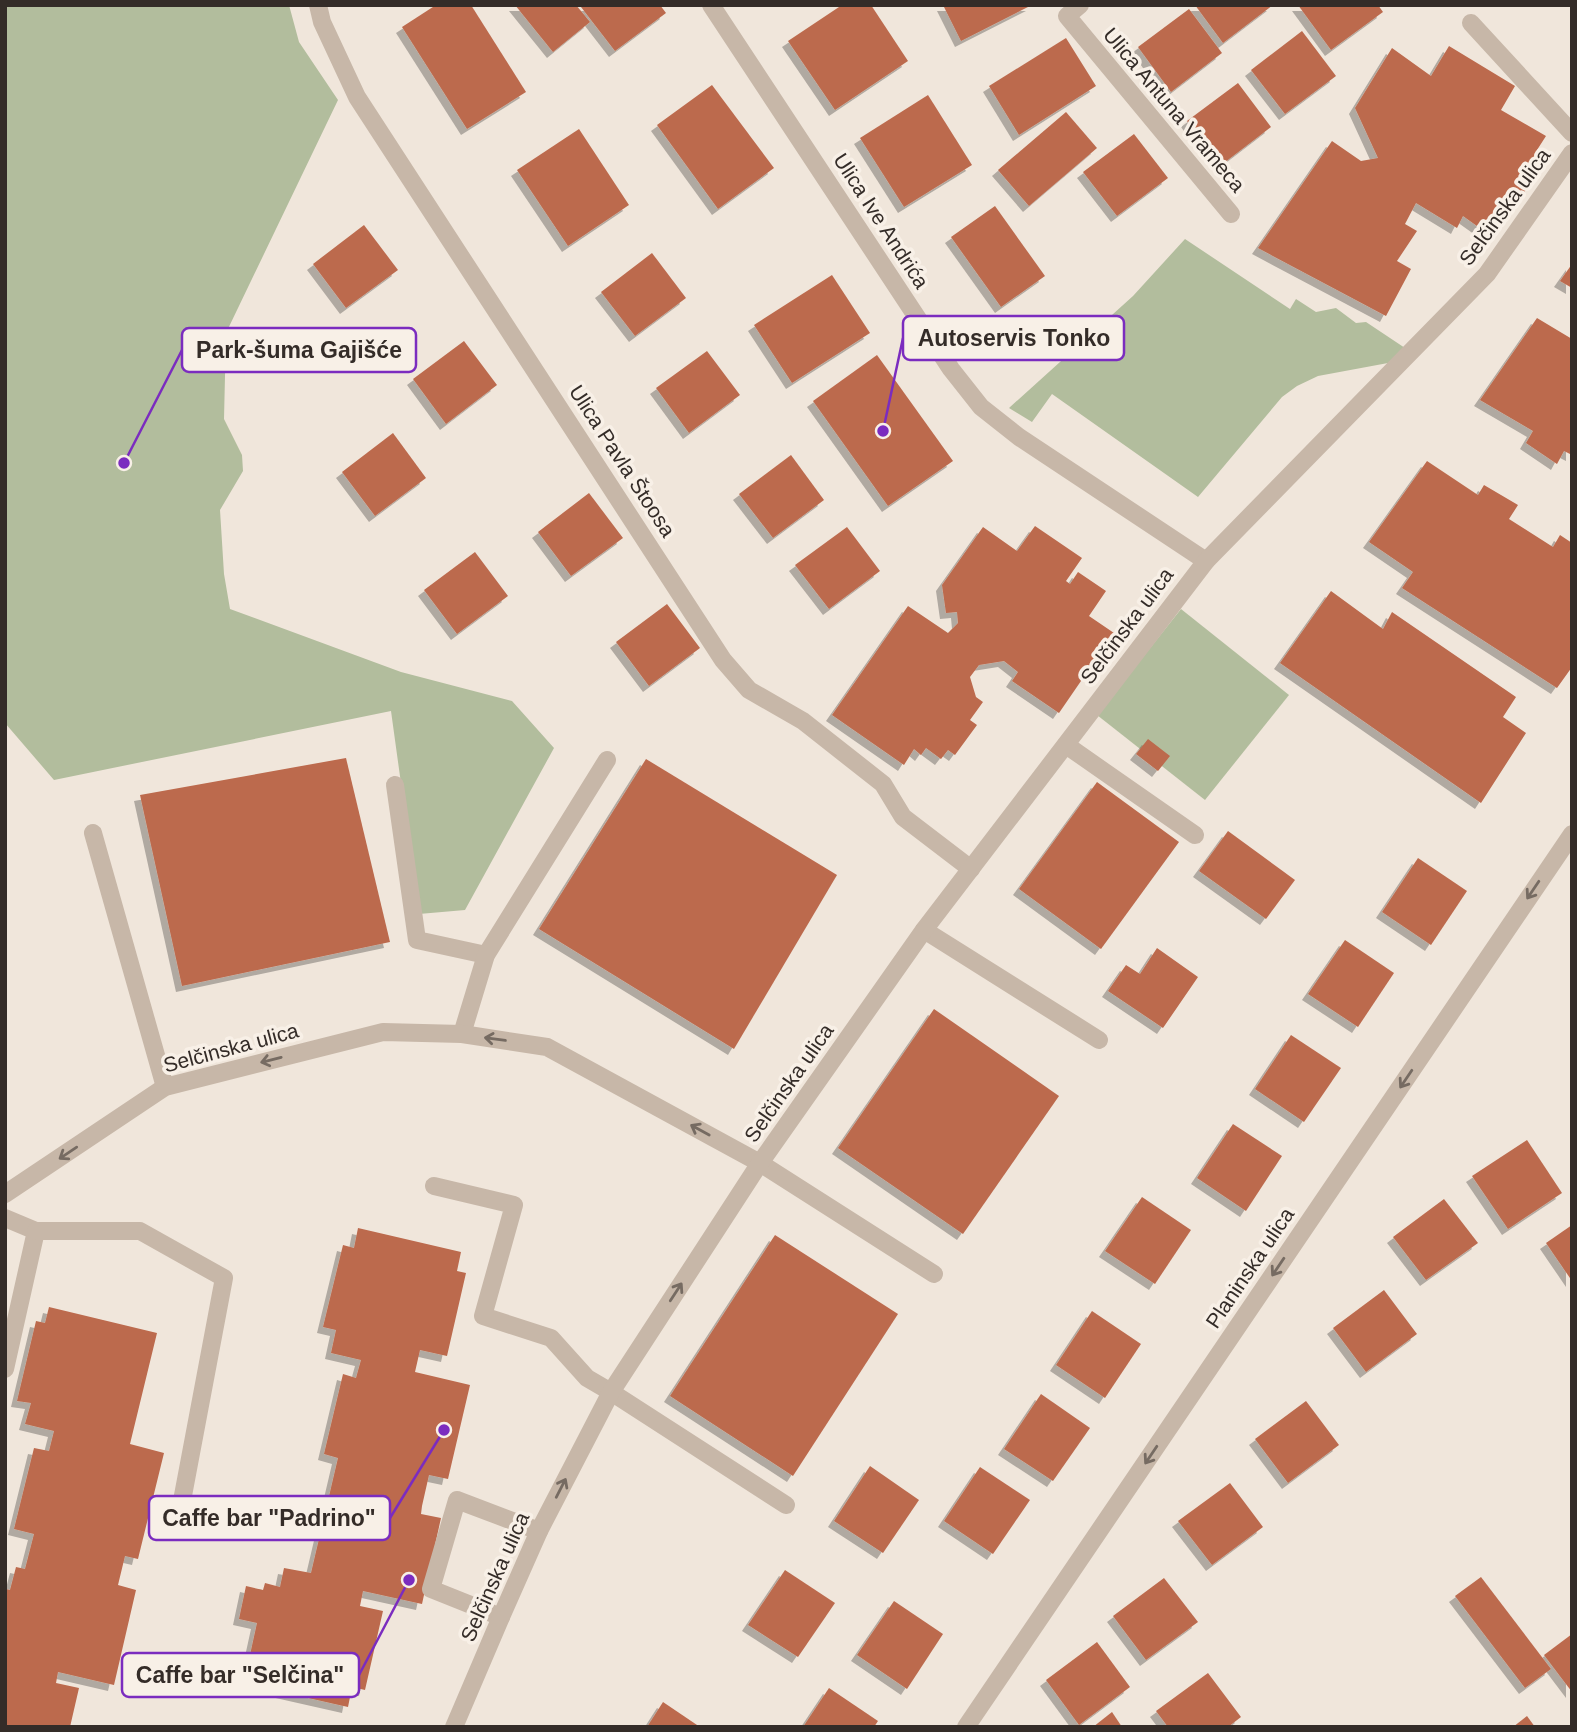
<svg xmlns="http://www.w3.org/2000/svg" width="1577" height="1732" viewBox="0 0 1577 1732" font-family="Arial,sans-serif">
<defs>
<filter id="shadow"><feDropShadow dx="-6" dy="6" stdDeviation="0" flood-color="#0004"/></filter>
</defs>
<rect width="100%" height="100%" fill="#f0e6db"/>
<!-- green -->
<g fill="#b2bd9d">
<polygon points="5,5 289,5 299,42 338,100 226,333 224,419 242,455 243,471 220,510 224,574 230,609 401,672 512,701 554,748 465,910 419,914 391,711 54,780 5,723"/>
<polygon points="1185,239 1290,309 1296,299 1316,312 1336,308 1356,323 1366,322 1405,348 1388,363 1318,376 1297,386 1282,397 1198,497 1052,394 1032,422 1009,408 1133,296"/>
<polygon points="1181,609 1289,695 1205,800 1097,715"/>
</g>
<!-- building -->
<g fill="#bc6a4d" filter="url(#shadow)">
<polygon points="436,5 471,5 526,92 467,129 402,27"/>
<polygon points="515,5 576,5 590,22 553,52"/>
<polygon points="584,5 660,5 666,13 615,51 581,7"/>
<polygon points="842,5 871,5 908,61 835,110 788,41"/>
<polygon points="943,5 1032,5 961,41"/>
<polygon points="1195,5 1273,5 1223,43"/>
<polygon points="1298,5 1378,5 1383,12 1331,50"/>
<polygon points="1189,9 1222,53 1171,92 1138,47"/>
<polygon points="1302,31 1336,76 1285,114 1251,70"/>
<polygon points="1066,38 1096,86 1019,135 989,86"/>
<polygon points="1449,46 1515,86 1501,110 1546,136 1537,150 1549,159 1491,236 1463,216 1457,228 1416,203 1405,224 1417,231 1397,261 1411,269 1386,316 1258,248 1332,141 1361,161 1378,158 1355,108 1392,48 1431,76"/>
<polygon points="1238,83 1271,127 1220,166 1187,121"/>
<polygon points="712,85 774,168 718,209 657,125"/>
<polygon points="928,95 972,165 904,207 860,138"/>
<polygon points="1066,112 1097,148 1029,206 998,170"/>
<polygon points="579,129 629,205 568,246 517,170"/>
<polygon points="1134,134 1168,178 1117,216 1083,172"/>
<polygon points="995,206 1045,276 1001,307 951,237"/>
<polygon points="364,225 398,270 346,308 313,264"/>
<polygon points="652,253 686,298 635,336 601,292"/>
<polygon points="1572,264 1572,288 1560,281"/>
<polygon points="832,275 870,333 792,383 754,325"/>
<polygon points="1537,318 1572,339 1572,455 1564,451 1557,464 1526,443 1533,431 1480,400"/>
<polygon points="464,341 497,385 446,424 413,379"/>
<polygon points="707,351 740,395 689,433 656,388"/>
<polygon points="877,355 953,461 888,506 813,401"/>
<polygon points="393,433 426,478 375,516 342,472"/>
<polygon points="791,455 824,500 773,538 739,494"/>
<polygon points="1427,461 1478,495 1484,485 1518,505 1509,519 1553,547 1560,535 1572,543 1572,667 1557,688 1402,588 1413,572 1369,542"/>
<polygon points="589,493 623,538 571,576 538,532"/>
<polygon points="1035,526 1082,558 1066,581 1070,584 1078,572 1106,591 1089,616 1114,633 1059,713 1012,681 1018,672 1004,661 979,665 970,677 976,697 983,702 970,720 977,725 955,755 948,750 941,759 926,748 921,755 914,749 904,765 832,715 908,606 948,633 958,623 957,612 946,613 942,585 983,527 1017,551"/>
<polygon points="847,527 880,571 829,609 795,565"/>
<polygon points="475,552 508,596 457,634 424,590"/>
<polygon points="1331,591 1383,629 1392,612 1516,697 1503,717 1526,733 1481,803 1280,663"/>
<polygon points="667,604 700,648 649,686 616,642"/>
<polygon points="1148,739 1170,756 1158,771 1136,754"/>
<polygon points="346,758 390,942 182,986 140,795"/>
<polygon points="646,759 837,875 734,1049 539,929"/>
<polygon points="1097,782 1179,842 1101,949 1019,889"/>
<polygon points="1228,831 1295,880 1266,919 1199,871"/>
<polygon points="1418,858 1467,891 1431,945 1382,912"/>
<polygon points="1345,940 1394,973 1358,1027 1308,994"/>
<polygon points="1157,948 1198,977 1163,1028 1108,991 1126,965 1140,974"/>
<polygon points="934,1009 1059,1096 963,1234 838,1148"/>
<polygon points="1291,1035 1341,1068 1304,1122 1255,1089"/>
<polygon points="1233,1124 1282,1156 1246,1211 1197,1178"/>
<polygon points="1527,1140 1562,1193 1508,1229 1472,1176"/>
<polygon points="1142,1197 1191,1230 1155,1284 1105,1251"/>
<polygon points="1444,1199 1478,1243 1426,1280 1393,1237"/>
<polygon points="1572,1225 1572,1281 1546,1243"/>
<polygon points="358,1228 461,1252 457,1271 466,1273 447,1356 420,1350 415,1372 470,1385 448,1479 429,1475 422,1506 421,1514 441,1518 422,1604 363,1591 360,1606 383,1611 365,1690 352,1687 348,1707 255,1686 259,1666 248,1664 257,1623 239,1619 246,1586 263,1590 265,1583 280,1587 284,1568 311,1573 338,1458 324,1454 343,1374 356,1378 361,1360 331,1353 336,1330 323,1327 343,1245 354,1248"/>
<polygon points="775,1235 898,1314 793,1476 670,1396"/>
<polygon points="1384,1290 1417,1334 1366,1372 1333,1328"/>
<polygon points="49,1307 157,1333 130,1444 164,1453 138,1559 125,1556 118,1585 136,1590 114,1685 58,1672 56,1683 79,1688 70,1727 5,1727 5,1589 10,1590 16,1567 25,1569 34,1534 14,1529 34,1448 49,1451 54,1431 25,1424 31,1403 17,1401 36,1321 45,1323"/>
<polygon points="1092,1311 1141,1344 1105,1398 1056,1365"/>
<polygon points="1041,1394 1090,1428 1053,1481 1004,1449"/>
<polygon points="1306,1401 1339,1445 1288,1483 1255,1439"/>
<polygon points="870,1466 919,1500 883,1553 834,1521"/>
<polygon points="980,1467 1030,1500 993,1554 944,1521"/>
<polygon points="1230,1483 1263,1527 1212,1565 1178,1521"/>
<polygon points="785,1570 835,1603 798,1657 748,1625"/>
<polygon points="1481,1577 1551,1669 1525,1688 1455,1596"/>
<polygon points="1164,1578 1198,1622 1146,1660 1113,1616"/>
<polygon points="894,1601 943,1634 907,1689 857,1655"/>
<polygon points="1572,1634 1572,1692 1544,1655"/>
<polygon points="1097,1642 1130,1687 1079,1725 1046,1680"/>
<polygon points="1208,1673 1241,1717 1228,1727 1168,1727 1156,1711"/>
<polygon points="829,1688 878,1721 874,1727 803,1727"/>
<polygon points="663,1702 700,1727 647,1727"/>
<polygon points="1112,1712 1122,1727 1093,1727"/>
<polygon points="1527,1716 1535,1727 1513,1727"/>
</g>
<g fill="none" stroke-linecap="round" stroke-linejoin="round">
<!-- lane -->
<g stroke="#c7b7a8" stroke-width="18">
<polyline points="1066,745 1195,835"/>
<polyline points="395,785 417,940 486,955"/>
<polyline points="93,833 165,1087"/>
<polyline points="924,930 1099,1040"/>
<polyline points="462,1034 486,955 607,760"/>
<polyline points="760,1163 934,1274"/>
<polyline points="434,1186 514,1205 483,1316 551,1338 587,1378 611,1392 786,1505"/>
<polyline points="5,1218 36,1231 5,1369"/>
<polyline points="36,1231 140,1231 224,1278 178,1522"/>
<polyline points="501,1617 431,1589 457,1500 539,1531"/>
</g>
<!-- street -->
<g stroke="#c7b7a8" stroke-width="18">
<polyline points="318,5 322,22 357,97 723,660 749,690 803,721 883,784 903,817 971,869"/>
<polyline points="711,5 951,369 981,407 1019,437 1206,561"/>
<polyline points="1080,5 1067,16 1231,214"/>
<polyline points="1471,23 1572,133"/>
<polyline points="5,1194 165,1087 383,1032 462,1034 547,1047 760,1163"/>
<polyline points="454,1727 501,1617 539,1531 611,1392 760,1163 924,930 1206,561 1487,274 1572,153"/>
<polyline points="966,1727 1572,834"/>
</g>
</g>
<!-- one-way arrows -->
<defs><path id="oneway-shaft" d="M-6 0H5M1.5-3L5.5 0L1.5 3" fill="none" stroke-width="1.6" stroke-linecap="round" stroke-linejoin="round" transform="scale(1.75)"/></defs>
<g stroke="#766b62">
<use href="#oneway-shaft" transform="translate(1533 890) rotate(124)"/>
<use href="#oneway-shaft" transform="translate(495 1039) rotate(-172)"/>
<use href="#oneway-shaft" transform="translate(271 1060) rotate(166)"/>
<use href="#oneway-shaft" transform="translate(1406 1079) rotate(124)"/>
<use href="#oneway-shaft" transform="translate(700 1130) rotate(-151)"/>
<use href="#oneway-shaft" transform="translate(68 1153) rotate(146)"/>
<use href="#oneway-shaft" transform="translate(1278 1267) rotate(124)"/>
<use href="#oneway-shaft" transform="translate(676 1292) rotate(-57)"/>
<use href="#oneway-shaft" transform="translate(1151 1455) rotate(124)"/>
<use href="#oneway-shaft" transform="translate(561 1488) rotate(-63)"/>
</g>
<g text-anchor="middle" stroke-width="7" stroke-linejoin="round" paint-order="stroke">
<!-- street labels -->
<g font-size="21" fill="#342c28" stroke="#f8f0e7">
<text transform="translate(1174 110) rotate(50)" y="7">Ulica Antuna Vrameca</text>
<text transform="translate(1505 207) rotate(-54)" y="7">Selčinska ulica</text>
<text transform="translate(881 221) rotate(57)" y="7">Ulica Ive Andrića</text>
<text transform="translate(622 461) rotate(57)" y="7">Ulica Pavla Štoosa</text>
<text transform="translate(1127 626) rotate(-53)" y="7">Selčinska ulica</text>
<text transform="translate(231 1048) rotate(-15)" y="7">Selčinska ulica</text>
<text transform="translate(789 1083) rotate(-55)" y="7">Selčinska ulica</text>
<text transform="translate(1250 1268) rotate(-56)" y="7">Planinska ulica</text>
<text transform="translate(495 1577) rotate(-66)" y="7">Selčinska ulica</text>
</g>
</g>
<!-- callouts -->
<path fill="none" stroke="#7b2cbf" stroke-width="2.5" d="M883 431L903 338M124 463L182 350M444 1430L390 1518M409 1580L359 1675"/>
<g fill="#7b2cbf" stroke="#f8f0e7" stroke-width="2.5">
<circle cx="883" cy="431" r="7"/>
<circle cx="124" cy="463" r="7"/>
<circle cx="444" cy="1430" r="7"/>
<circle cx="409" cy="1580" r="7"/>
</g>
<g fill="#f8f0e7" stroke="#7b2cbf" stroke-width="2.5">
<rect x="903" y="316" width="221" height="44" rx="7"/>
<rect x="182" y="328" width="234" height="44" rx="7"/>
<rect x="149" y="1496" width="241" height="44" rx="7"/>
<rect x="122" y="1653" width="237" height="44" rx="7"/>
</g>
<g font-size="23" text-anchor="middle" font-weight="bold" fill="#342c28">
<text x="1014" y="346">Autoservis Tonko</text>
<text x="299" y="358">Park-šuma Gajišće</text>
<text x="269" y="1526">Caffe bar "Padrino"</text>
<text x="240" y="1683">Caffe bar "Selčina"</text>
</g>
<!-- border -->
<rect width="1577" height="1732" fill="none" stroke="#342c28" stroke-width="14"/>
</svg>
